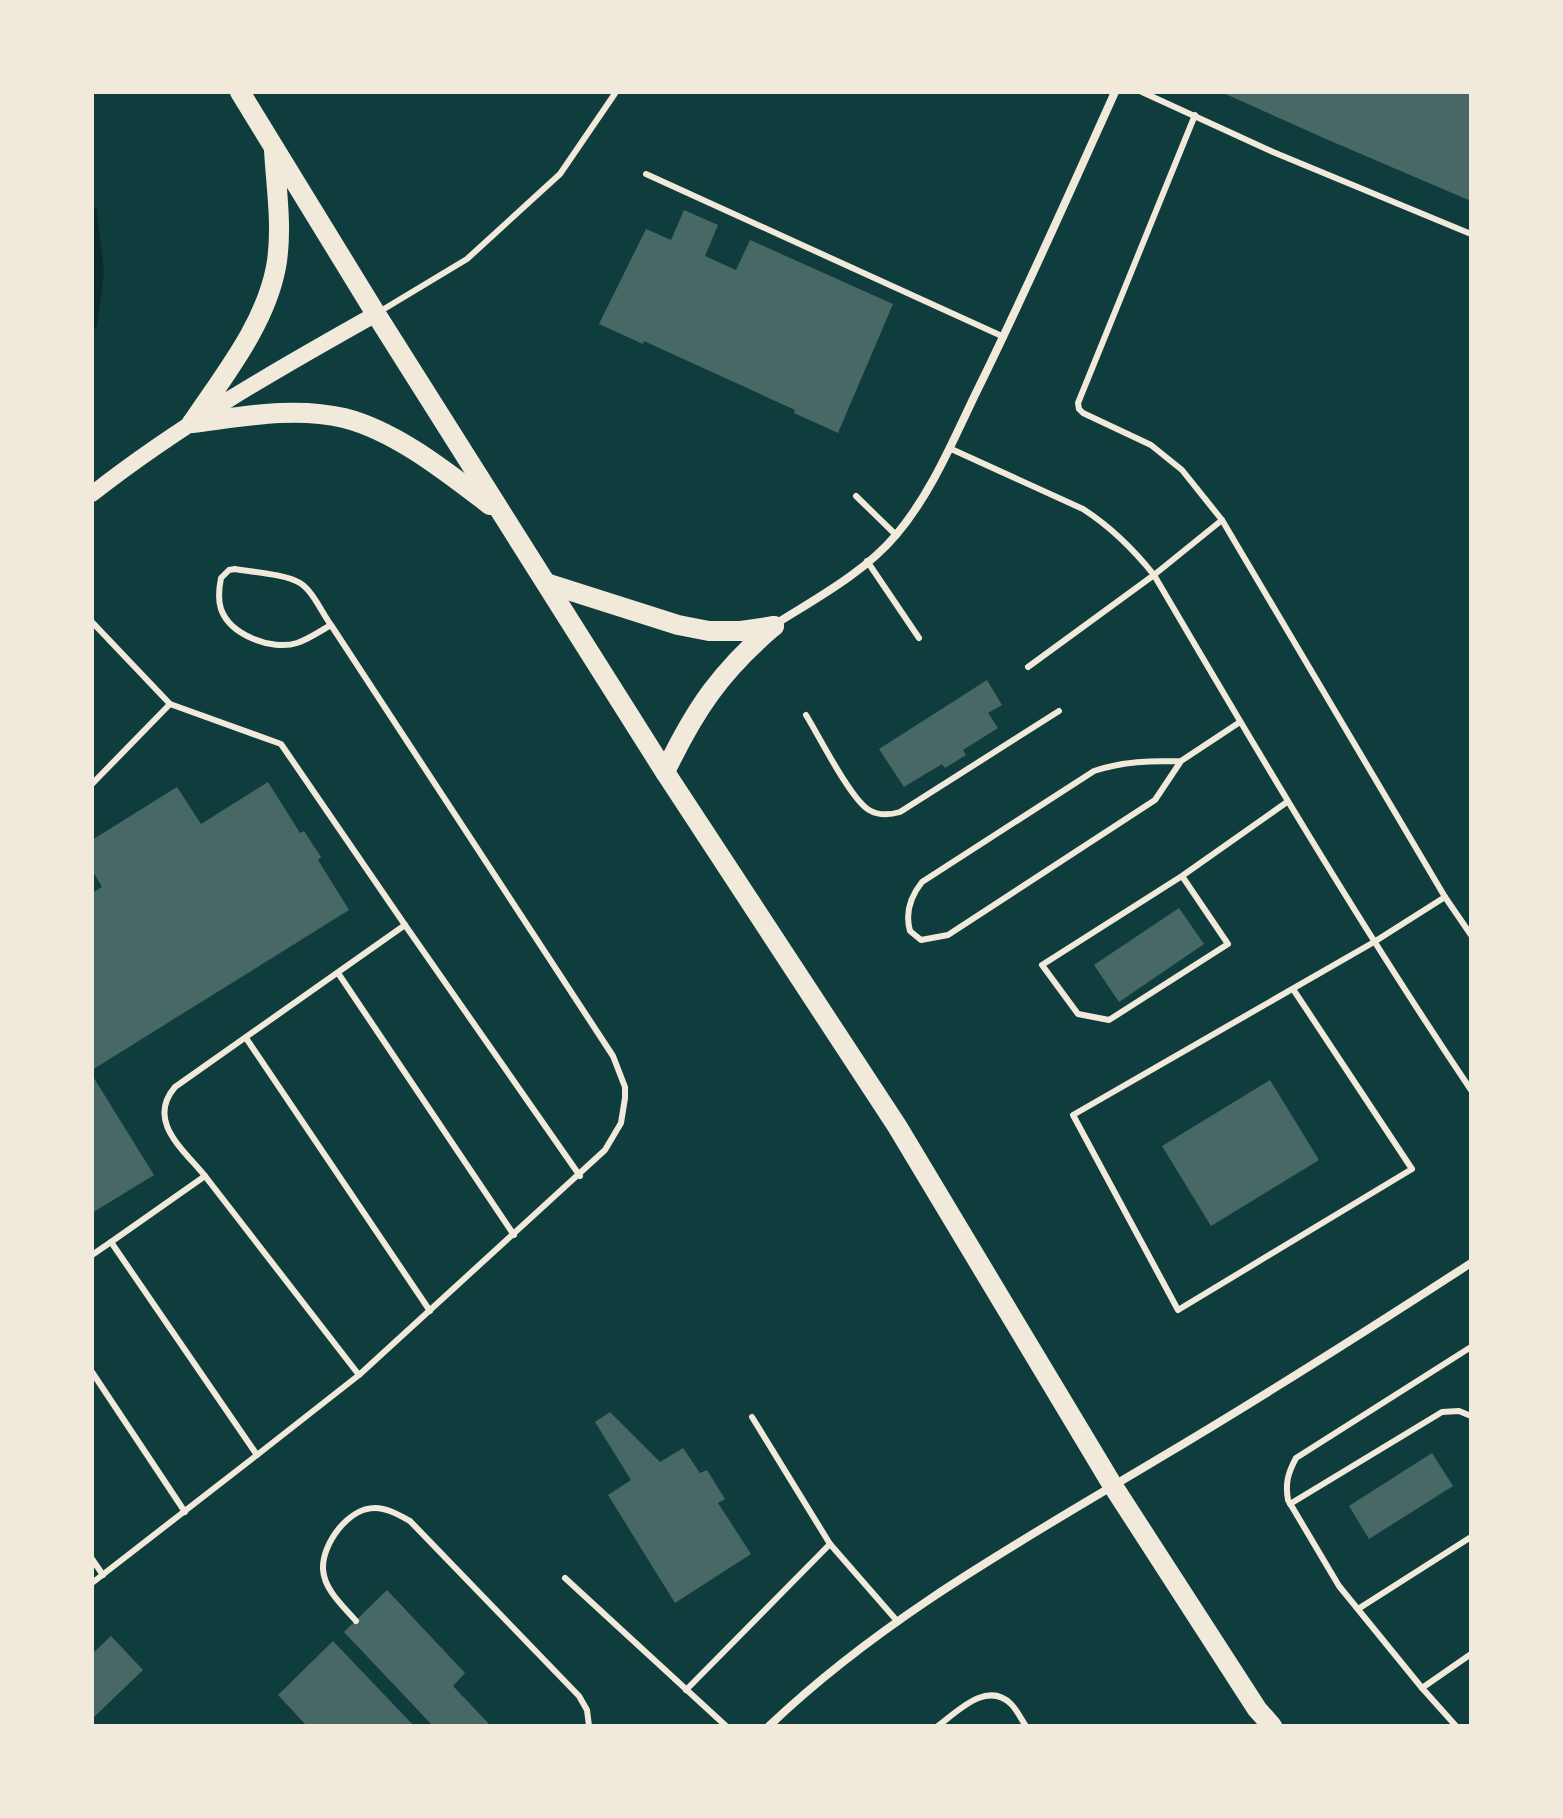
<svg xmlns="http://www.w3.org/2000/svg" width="1563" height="1818" viewBox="0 0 1563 1818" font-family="Georgia,serif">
<rect width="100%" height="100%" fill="#0f3d3e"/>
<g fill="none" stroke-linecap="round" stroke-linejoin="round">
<!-- stream -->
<polyline stroke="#0a2a2b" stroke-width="10" points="92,211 99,272 92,325"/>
</g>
<!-- building -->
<g fill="#486865">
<polygon points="1221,92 1471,92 1471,201 1326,139"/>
<polygon points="684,210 718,225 705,256 736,270 750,240 893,304 838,433 794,413 795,410 644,341 643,344 599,324 646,229 671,240"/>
<polygon points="987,680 1002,705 988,713 998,728 963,750 966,755 945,768 942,764 904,787 879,749"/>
<polygon points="268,782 300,833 304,831 321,857 318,860 349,910 92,1070 92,893 102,887 92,870 92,840 177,787 201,824"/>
<polygon points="1179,908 1204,944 1119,1002 1094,965"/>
<polygon points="92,1075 154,1175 92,1213"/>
<polygon points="1270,1080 1319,1160 1211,1226 1162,1146"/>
<polygon points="610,1412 660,1462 683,1448 700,1473 707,1470 725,1499 718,1503 751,1554 675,1603 608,1495 631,1480 595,1422"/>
<polygon points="1432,1453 1453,1486 1369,1539 1349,1506"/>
<polygon points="387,1590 465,1673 453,1686 491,1726 433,1726 344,1632"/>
<polygon points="111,1636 143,1670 92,1719 92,1654"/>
<polygon points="333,1641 414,1726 307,1726 278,1695"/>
</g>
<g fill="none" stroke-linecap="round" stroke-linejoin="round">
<!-- service -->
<g stroke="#f1e9da" stroke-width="6">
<polyline points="1142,92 1273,152 1471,234"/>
<polyline points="1195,115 1078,403 1079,409 1083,413 1151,445 1182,470 1222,520"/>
<polyline points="646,174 1004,337"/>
<polyline points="379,312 467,259 560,174 616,92"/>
<path d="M949,448L1083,509C1111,527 1134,550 1154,575C1256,749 1358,922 1471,1090"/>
<polyline points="856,496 896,535"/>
<polyline points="867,561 919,638"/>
<polyline points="92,622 170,704 92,784"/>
<polyline points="1028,667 1154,575 1222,520 1445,897"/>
<path d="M806,715C819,736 851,800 869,810C879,816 890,815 900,812L1059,711"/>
<path d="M1181,761C1150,761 1124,761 1094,771L922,882C910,897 905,913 910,931L921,940L948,935L1155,800L1181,761L1240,722"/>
<polyline points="1182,876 1228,944 1109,1020 1078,1014 1042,965 1182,876 1287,802"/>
<polyline points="405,925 580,1176"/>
<polyline points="338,973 514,1235"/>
<polyline points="1293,989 1412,1169 1178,1310 1073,1115 1374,942 1445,897 1471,935"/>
<polyline points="246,1038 430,1311"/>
<path d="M205,1176L359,1375L605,1150L621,1123L625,1098V1087L613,1056L331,625C322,613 313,591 300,583C285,574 252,572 235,569L229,570L221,578C219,588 218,600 221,609C230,635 272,651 297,643C309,639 320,631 331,625"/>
<path d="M111,1242L205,1176C183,1149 146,1121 175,1087L405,925L281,744L170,704"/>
<polyline points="92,1255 111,1242 257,1455 92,1583"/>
<polyline points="92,1372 185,1512"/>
<polyline points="752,1417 830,1544 898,1622"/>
<polyline points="257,1455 359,1375"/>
<polyline points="1290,1504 1442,1412 1459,1411 1471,1416"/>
<polyline points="92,1559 103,1575"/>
<polyline points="565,1578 726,1726"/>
<polyline points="1358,1609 1471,1537"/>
<path d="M356,1621C344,1607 324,1590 323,1569C322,1544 348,1508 375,1508C387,1508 399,1515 410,1521L579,1696L587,1710L589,1726"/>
<path d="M1422,1688L1339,1586L1288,1500C1285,1483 1288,1473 1296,1458L1471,1347"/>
<polyline points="686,1690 830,1544"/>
<path d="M938,1726C957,1712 987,1680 1011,1704C1017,1710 1021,1719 1026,1726"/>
<polyline points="1456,1726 1422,1688 1471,1654"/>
</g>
<!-- minor -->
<g stroke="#f1e9da" stroke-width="8">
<path d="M774,625C815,599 864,573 896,535C930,495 952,443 974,397C1024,296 1069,194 1115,92"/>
<path d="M769,1726C883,1617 1023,1540 1158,1459C1264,1396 1368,1330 1471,1263"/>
</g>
<!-- secondary -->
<path stroke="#f1e9da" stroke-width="16" d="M92,494C181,424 278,369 376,314"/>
<!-- primary -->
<g stroke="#f1e9da" stroke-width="20">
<polyline points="240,92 376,314 665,772 897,1126 1113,1486 1257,1709 1272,1726"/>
<path d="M192,423C241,417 294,406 344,418C396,431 448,473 490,505"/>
<path d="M192,423C224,375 265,325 276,267C283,229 276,187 274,150"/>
<polyline points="546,583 678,625 709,631 741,631 774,626"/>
<path d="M665,772C695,709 721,671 774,626"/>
</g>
</g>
<!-- border -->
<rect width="1563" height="1818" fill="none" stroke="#f1e9da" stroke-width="188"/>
</svg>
